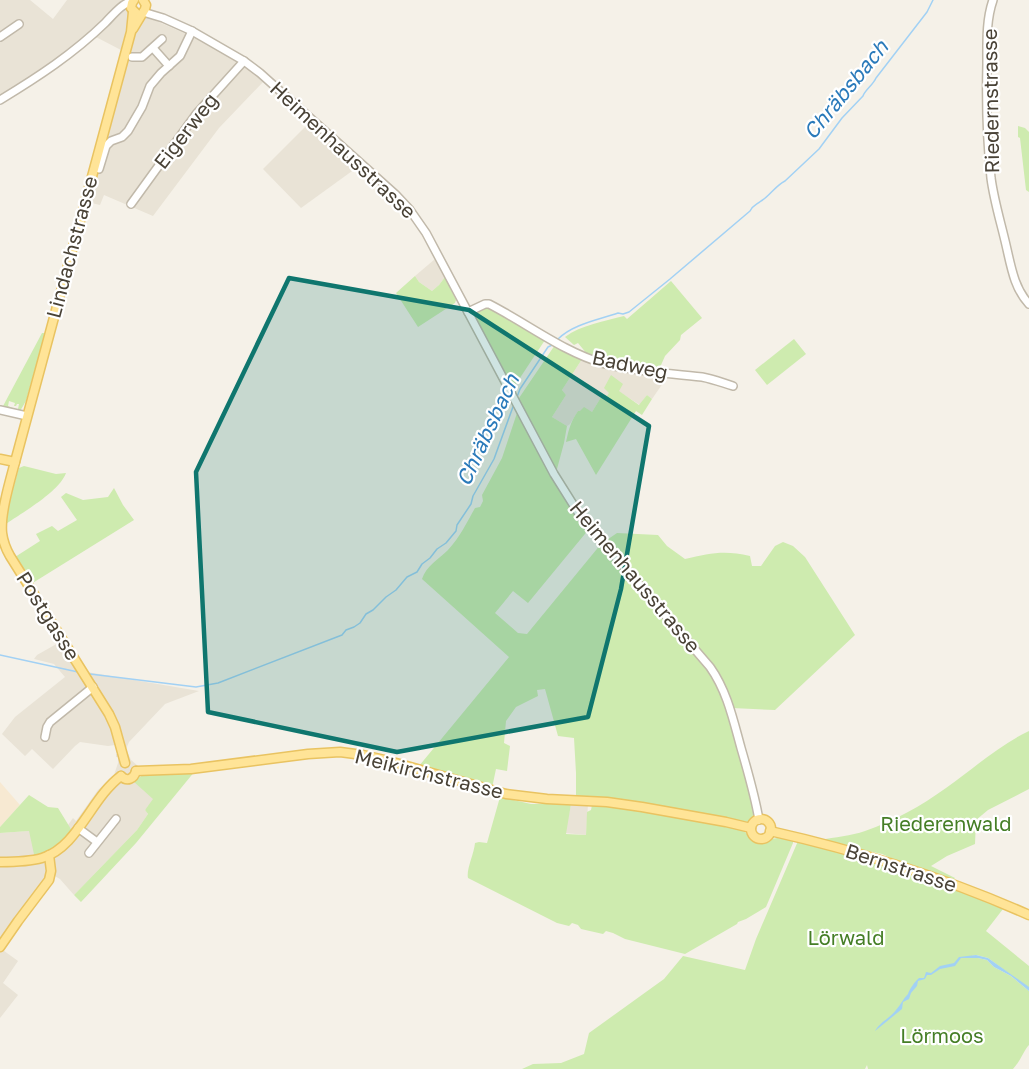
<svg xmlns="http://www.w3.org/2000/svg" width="1029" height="1069" viewBox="0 0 1029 1069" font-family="'Golos Text',sans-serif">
<rect width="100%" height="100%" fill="#f5f1e8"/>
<!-- residential -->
<g fill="#e9e3d6">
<polygon points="0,0 30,0 53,19 67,0 131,0 128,22 121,50 94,36 0,103"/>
<polygon points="147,17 184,33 197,38 235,59 264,81 219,128 153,216 104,195 100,205 87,202 127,53 137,27 144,18"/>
<polygon points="310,122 359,166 301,208 263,169"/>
<polygon points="435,259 445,277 439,285 432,291 419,282 415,276"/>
<polygon points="584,356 662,374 663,383 652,399 647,395 640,405 618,391 610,393 607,396 603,394 592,412 578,411 570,424 567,426 552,417 566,395 562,390"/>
<polygon points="60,642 87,672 199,691 165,704 129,742 126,749 131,760 138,766 137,777 154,799 145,810 148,814 137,830 74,895 60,879 51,874 0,948 0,833 29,831 74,834 68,825 73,818 76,821 98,790 114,775 118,763 118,757 116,757 116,754 117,754 115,745 108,746 80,742 75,746 53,769 32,749 25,756 2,734 15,717 65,677 54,664 34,659 37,655"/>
<polygon points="571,804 588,804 586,835 565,833"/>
<polygon points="0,948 18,961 3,983 18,995 0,1018"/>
</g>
<!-- commercial -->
<polygon fill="#f7e9d2" points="0,782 20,805 0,827"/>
<!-- green -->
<g fill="#ceebaf">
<polygon points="1018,126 1025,128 1029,132 1029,192 1026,190 1020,138 1018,137"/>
<polygon points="415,276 419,282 432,291 439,285 445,277 456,300 455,303 418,327 396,293"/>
<path d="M671,281L702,318L681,335L680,340L665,356L658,372L608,363L587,354L578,343L574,345L565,337C581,325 605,321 624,316L627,319Z"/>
<polygon points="486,306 545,340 512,390 474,318 476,311"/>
<polygon points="42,333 45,333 26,401 20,411 18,409 19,404 17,404 16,406 14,406 15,403 9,401 8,406 15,409 2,408"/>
<polygon points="794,339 806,354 767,385 755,370"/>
<polygon points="557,342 584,356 562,390 566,395 552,417 567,426 564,443 557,469 553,468 517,401"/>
<path d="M611,375L623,384L619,391L639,405L647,395L652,399L642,415L636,411L596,475L576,439L566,442C569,429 570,423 578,411H580L584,407L592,412L603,394L607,396L609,393L604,388Z"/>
<path d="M518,410L589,529L528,603L513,591L495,613L518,633L527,634L601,544L617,533L658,535L667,546L685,559C710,553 725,550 750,556L752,566H761L775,546L783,542L793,546L805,557L855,635L775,710L732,708L755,810L754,818L750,822L735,821L594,796L576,798V773L574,738L558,736L545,689L537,690L538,696L516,707L506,721L504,743L510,746L507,771L496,769L492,788L419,766L509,657L422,579C426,566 439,559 448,550C460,537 467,522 475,508L480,507L483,501L482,495L502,458Z"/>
<path d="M24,466L56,474L66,473C59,492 23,512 6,524L9,503L18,471L19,468Z"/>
<polygon points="114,488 123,505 134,520 31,584 15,557 40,541 36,534 52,526 58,531 77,520 61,497 66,493 83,500 108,497"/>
<path d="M1029,731V789L988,810L976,820L975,844L947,856L931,866L955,878L953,881L911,867L882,854L820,840C835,837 851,836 865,831C894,821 921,806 946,788C973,769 999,745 1029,731Z"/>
<polygon points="195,771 136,843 81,902 74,895 137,830 148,814 145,810 153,799 133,781 143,775"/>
<polygon points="29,795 48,807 58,808 74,834 67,841 35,859 29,831 0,833 0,827"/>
<path d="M500,797L531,804C543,804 557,803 571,804L566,834L586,835L587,812L591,810L592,805L641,809L725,824L745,830V832C748,834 749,837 752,840C760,847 768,839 777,838C782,838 787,839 793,841V843L766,907L746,919L738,922L737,924L685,954L625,939L613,933L606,931L603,934L581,929L578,925L572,923L569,926L557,923L468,878C466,870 474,854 475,843L479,842L487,843Z"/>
<path d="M798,841L849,854L964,891L980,899L1003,909L986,931L1029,966V988L988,958L976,955L963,958H978L987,960L994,967L1011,976L1029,991V1045C1024,1050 1020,1062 1013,1069H868L867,1065L865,1069H522L533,1064L561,1063L584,1054L589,1033L664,979L683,956L745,970L756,939Z"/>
</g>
<!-- water -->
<path fill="#a2d1f4" d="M976,955L988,958L1029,987V991L1011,976L994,967L987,960L978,958H961L955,966L940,969L931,975H927L925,979L918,981L917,986L911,993L909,999L903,1002L902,1009L875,1031C880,1022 890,1018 896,1010C901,1004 903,999 908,994C909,990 915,981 919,978H924L926,972L931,973L940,966L954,963L959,957Z"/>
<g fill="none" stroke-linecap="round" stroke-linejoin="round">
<!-- stream -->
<g stroke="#a2d1f4" stroke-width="1.5">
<path d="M558,339C573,324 598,320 618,313L623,314L629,312L670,279L750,211C753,205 756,205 761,201C770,196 775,186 785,181L819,149L842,118L863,96C865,90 873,85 876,78L927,12L933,0"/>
<polyline points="517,397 520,389 548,347 552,345"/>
<polyline points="0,655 78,672"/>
<polyline points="90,674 196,687 218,683 342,635 346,630 354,627 360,623 366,614 373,610 386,597 396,590 407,577 417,572 422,564 430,558 437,549 446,543 456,531 457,525 471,504 473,496 494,459 514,404"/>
</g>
<!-- minor casing -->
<g stroke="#c1b9aa" stroke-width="10">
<g id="minor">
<path d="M993,0C986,20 987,42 987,64C986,102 987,140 991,178C994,201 1001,223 1006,245C1011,266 1014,288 1029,304"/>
<path d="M143,12L163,18L192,31L244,61L260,73L395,194L410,210L426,233L554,474L581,517L710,667C727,691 733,719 741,748C748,772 755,796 759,820"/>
<polyline points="0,37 19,24"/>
<polyline points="153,48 169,66"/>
<polyline points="132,57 142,57 162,39"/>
<path d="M0,100C38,77 73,54 105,23C113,15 122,3 133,1"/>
<polyline points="99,169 106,146 111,141 122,137 128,131 142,107 150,86 161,73 180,56 192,31"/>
<polyline points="131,204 197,113 244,61"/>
<path d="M468,312L485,304H489C528,324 563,352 605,364C637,372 670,373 702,377C713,379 723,383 733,386"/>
<polyline points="0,410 27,416"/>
<polyline points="45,737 47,727 50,722 93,687"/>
<polyline points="78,828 97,842"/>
<polyline points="89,853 116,819"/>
</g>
</g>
<!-- major casing -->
<g stroke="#e9c361" stroke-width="11">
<g id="major">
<polyline points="134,0 132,3 131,8 136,13"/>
<polyline points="133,29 145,9 146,5 143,0"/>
<polyline points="0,459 15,462"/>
<path d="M125,763L115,727L109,714L10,556C6,549 3,541 2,533C0,514 10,481 15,462L131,32L133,12"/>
<polyline points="136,771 191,769 308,754 340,752 363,755 389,761 506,794 547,799 607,802 642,807 726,822 751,828"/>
<path d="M121,776C127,782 134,779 136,771"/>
<circle cx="761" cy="829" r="10"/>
<path d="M770,831C859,851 946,878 1029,915"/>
<path d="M0,862C14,862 28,862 42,858C78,847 91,798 121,776"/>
<polyline points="0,947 18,921 49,880 51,871 49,855"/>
</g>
</g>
<!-- minor -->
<use href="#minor" stroke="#fff" stroke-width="7"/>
<!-- major -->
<use href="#major" stroke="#ffe497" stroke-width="8"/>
</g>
<!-- marked area -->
<path fill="#0f766e" fill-opacity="0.2" stroke="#0f766e" stroke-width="4.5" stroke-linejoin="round" d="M289,278L469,310L649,426L621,589L588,717L397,752L208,712L196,472Z"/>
<g text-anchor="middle" stroke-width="4.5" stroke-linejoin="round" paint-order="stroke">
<!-- street labels -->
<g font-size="20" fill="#494236" stroke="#fff">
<text transform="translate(991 101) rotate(-91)" y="7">Riedernstrasse</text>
<text transform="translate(186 131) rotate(-52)" y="7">Eigerweg</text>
<text transform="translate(343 150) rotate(43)" y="7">Heimenhausstrasse</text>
<text transform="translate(72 247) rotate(-75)" y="7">Lindachstrasse</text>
<text transform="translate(630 365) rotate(12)" y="7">Badweg</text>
<text transform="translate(635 577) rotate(50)" y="7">Heimenhausstrasse</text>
<text transform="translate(48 616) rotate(58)" y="7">Postgasse</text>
<text transform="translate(429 774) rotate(14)" y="7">Meikirchstrasse</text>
<text transform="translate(901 868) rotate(18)" y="7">Bernstrasse</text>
</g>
<!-- park labels -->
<g font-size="20" fill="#457e26" stroke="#fff">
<text x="946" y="831">Riederenwald</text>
<text x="846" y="945">Lörwald</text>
<text x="942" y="1043">Lörmoos</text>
</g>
<!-- water labels -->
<g font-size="21" font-style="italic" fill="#2a7aba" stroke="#fff">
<text transform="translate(846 90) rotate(-51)" y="7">Chräbsbach</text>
<text transform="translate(488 430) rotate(-65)" y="7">Chräbsbach</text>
</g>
</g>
</svg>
